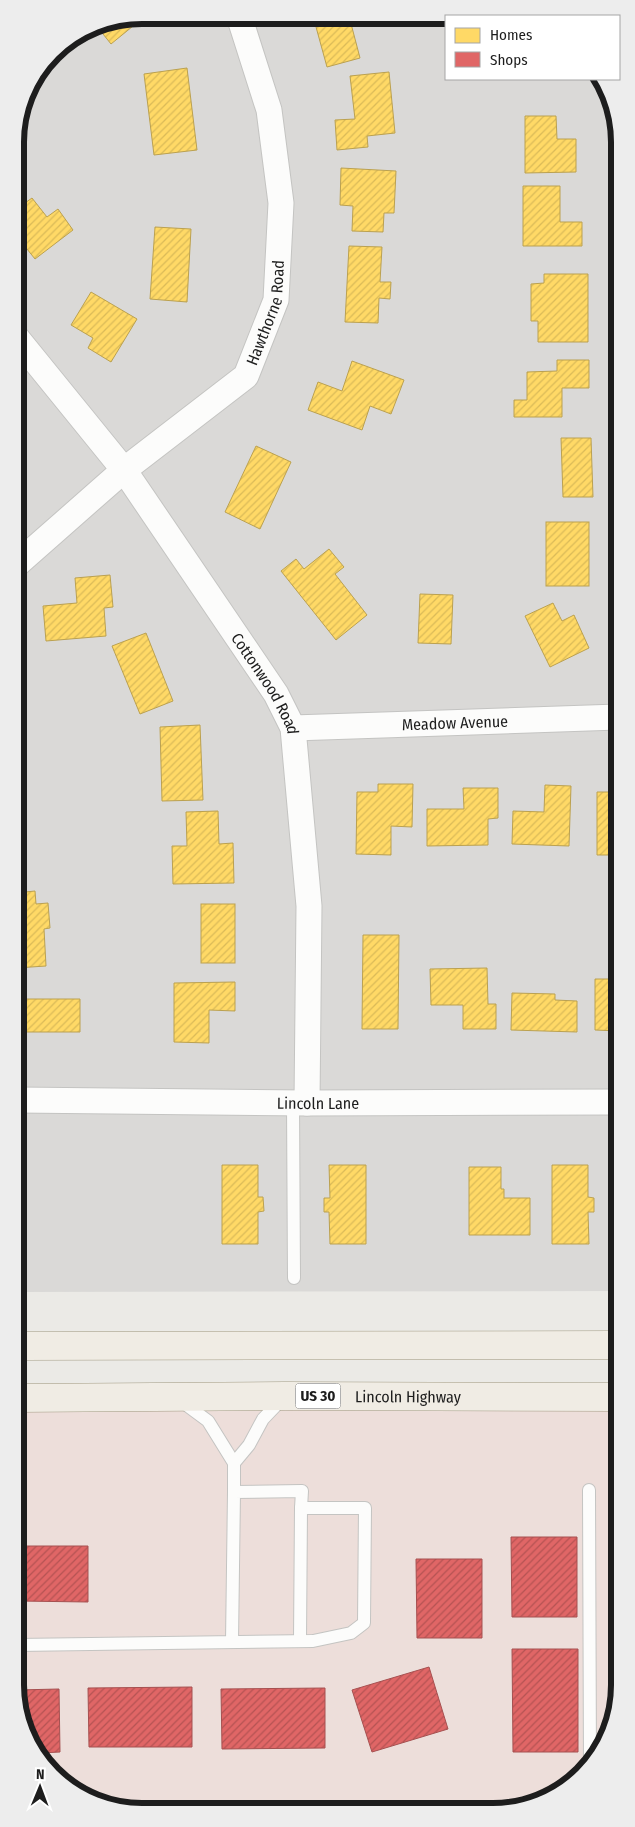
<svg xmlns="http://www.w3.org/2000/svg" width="635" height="1827" viewBox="0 0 635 1827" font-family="'Fira Sans Condensed',sans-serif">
<defs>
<pattern id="homes-hatch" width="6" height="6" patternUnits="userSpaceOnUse" patternTransform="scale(1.25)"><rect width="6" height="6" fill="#ffd966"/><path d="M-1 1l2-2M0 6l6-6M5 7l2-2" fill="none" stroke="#daba58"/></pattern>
<pattern id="shops-hatch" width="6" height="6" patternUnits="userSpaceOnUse" patternTransform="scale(1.25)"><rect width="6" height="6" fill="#e06666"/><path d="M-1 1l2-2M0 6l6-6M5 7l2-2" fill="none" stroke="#b55353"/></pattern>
</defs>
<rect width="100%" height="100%" fill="#ebeae6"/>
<!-- residential -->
<polygon fill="#dad9d7" points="141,15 446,17 446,79 597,79 618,116 619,1291 17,1292 15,133 28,85 58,47 93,25"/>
<!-- commercial -->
<polygon fill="#eddeda" points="212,1405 619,1410 620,1694 610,1734 589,1769 557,1795 519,1810 117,1810 52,1775 17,1711 17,1410"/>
<!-- homes -->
<g fill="url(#homes-hatch)" stroke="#bba150">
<polygon points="313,16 349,16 360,58 327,67"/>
<polygon points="133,17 138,22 111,44 95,24"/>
<polygon points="187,68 197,150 154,155 144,74"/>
<polygon points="389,72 395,133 367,136 368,147 337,150 335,120 355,119 350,76"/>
<polygon points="525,116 556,116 557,139 576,139 576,172 525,173"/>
<polygon points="341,168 396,171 394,213 384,213 383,232 352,231 353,206 340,205"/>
<polygon points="523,186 560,186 560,222 582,222 582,246 523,246"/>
<polygon points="32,198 47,217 58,209 73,230 35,259 15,234 15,210"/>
<polygon points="155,227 191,229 187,302 150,299"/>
<polygon points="349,246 382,247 380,282 391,282 390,299 379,298 378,323 345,322"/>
<polygon points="544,274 588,274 588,342 538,342 538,321 531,321 531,284 544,283"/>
<polygon points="91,292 137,319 111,362 88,348 93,338 71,325"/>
<polygon points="557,360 589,360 589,388 562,388 562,417 514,417 514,400 527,400 527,372 557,371"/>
<polygon points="352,361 404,380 391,414 370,406 362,430 308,410 318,382 342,391"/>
<polygon points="561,438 591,438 593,497 563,497"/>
<polygon points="256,446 291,462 260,529 225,512"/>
<polygon points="16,463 24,474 16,480"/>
<rect x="546" y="522" width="43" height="64"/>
<polygon points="329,549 344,567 335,574 367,615 336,640 281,571 296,559 304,569"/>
<polygon points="110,575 113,607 104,608 106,636 46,641 43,606 77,603 75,578"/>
<polygon points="420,594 453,595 451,644 418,643"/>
<polygon points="553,603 562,621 574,615 589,648 550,667 525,616"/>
<polygon points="146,633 173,701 140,714 112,646"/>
<polygon points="200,725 203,800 162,801 160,727"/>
<polygon points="378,784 413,784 412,827 391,826 391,855 356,854 357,792 378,792"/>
<polygon points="617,784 619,855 597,855 597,792 617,792"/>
<polygon points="545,785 571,786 569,846 512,844 513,811 544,812"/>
<polygon points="463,788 498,788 498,818 488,819 488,845 427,846 427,809 464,809"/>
<polygon points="218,811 219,844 233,843 234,883 173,884 172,846 187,846 186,812"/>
<polygon points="16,833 26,859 16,863"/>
<polygon points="35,891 36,904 48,903 50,928 44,929 46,966 16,968 16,893"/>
<rect x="201" y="904" width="34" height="59"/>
<polygon points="363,935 399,935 398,1029 362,1029"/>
<polygon points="487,968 488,1004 496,1004 496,1029 463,1029 463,1005 431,1005 430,969"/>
<polygon points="595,979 619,979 619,1031 595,1030"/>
<polygon points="235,982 235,1011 209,1010 209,1043 174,1042 174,983"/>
<polygon points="512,993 555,994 555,1000 577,1001 577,1032 511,1030"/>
<polygon points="16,999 80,999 80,1032 17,1032"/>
<polygon points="222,1165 258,1165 258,1197 263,1197 264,1211 258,1212 258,1244 222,1244"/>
<polygon points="329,1165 366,1165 366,1244 330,1244 329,1212 324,1212 324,1198 330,1198"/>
<polygon points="552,1165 588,1165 588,1197 594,1198 594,1212 588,1212 589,1244 552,1244"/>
<polygon points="469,1167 501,1167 501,1189 504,1189 504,1198 530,1198 530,1235 469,1235"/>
</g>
<!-- shops -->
<g fill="url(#shops-hatch)" stroke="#a65050">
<polygon points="511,1537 577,1537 577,1617 512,1617"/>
<polygon points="19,1546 88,1546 88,1602 19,1601"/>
<polygon points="416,1559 482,1559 482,1638 417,1638"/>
<polygon points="512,1649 578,1649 578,1752 513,1752"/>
<polygon points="429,1667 448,1729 372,1752 352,1690"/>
<polygon points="192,1687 192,1747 89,1747 88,1688"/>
<polygon points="325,1688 325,1748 222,1749 221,1689"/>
<polygon points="59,1689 60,1752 40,1753 17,1711 17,1690"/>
</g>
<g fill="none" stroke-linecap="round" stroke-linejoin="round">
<!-- lane casing -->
<g stroke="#c4c4c2" stroke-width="14">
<g id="lane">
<polyline points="293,1103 294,1278"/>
<polyline points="181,1401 208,1421 234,1463 234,1492"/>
<polyline points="234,1463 249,1445 263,1419 284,1397"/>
<polyline points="589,1490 590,1767"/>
<polyline points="300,1641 301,1508"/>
<polyline points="17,1645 313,1641 351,1633 364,1623 365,1508 301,1508 302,1491 234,1492 232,1642"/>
</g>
</g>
<!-- street casing -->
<g stroke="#c4c4c2" stroke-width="27">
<g id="street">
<path id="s1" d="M16,337L124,470L276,694L293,728L309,906L307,1103"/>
<path id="s2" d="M16,565L124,470L246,376L276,300L281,203L269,110L239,16"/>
<path id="s3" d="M293,728L618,717"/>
<path id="s4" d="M17,1100L307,1103L619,1102"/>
</g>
</g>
<!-- primary casing -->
<g stroke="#a19a82" stroke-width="29">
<g id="primary">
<polyline points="17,1346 619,1345"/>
<path id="s5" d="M17,1398L285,1396L619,1397"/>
</g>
</g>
<!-- lane -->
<use href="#lane" stroke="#fcfcfb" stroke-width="12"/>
<!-- street -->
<use href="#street" stroke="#fcfcfb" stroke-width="25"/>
<!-- primary -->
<use href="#primary" stroke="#f0ece4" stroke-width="28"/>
</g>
<g text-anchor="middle" stroke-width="5" stroke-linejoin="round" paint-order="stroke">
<!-- shield labels -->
<rect fill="#fff" stroke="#616161" stroke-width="1" x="295.5" y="1383.5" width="45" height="25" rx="4"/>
<g font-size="15" font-weight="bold" fill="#1d1d1d">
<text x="318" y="1401">US 30</text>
</g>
<!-- street labels -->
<g font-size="16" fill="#1d1d1d" stroke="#fff">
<text dy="6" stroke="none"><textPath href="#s2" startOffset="365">Hawthorne Road</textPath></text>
<text dy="6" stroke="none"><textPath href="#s1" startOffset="428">Cottonwood Road</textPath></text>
<text dy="6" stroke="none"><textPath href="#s3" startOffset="162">Meadow Avenue</textPath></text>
<text dy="6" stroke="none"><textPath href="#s4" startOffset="301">Lincoln Lane</textPath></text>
<text dy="6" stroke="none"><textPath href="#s5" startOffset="391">Lincoln Highway</textPath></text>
</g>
</g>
<!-- crop -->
<path d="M0 0H635V1827H0ZM142 24H493A118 118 0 0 1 611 142V1685A118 118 0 0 1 493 1803H142A118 118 0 0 1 24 1685V142A118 118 0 0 1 142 24Z" fill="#ededed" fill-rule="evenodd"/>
<path fill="none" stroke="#1d1d1d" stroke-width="6" d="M142 24H493A118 118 0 0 1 611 142V1685A118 118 0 0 1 493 1803H142A118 118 0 0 1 24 1685V142A118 118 0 0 1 142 24Z"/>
<!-- legend -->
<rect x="445" y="15" width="175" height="65" fill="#ffffff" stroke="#a5a5a5"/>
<rect x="455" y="28" width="25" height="15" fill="#ffd966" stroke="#a5a5a5"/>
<text x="490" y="40" font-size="15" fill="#1d1d1d">Homes</text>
<rect x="455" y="52" width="25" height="15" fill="#e06666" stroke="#a5a5a5"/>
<text x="490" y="65" font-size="15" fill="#1d1d1d">Shops</text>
<!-- north arrow -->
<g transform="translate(40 1787) rotate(1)" stroke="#ffffff" stroke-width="4" paint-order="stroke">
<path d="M0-4L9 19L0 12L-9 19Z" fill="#1d1d1d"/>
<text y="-8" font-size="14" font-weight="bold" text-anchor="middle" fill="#1d1d1d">N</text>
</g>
</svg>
